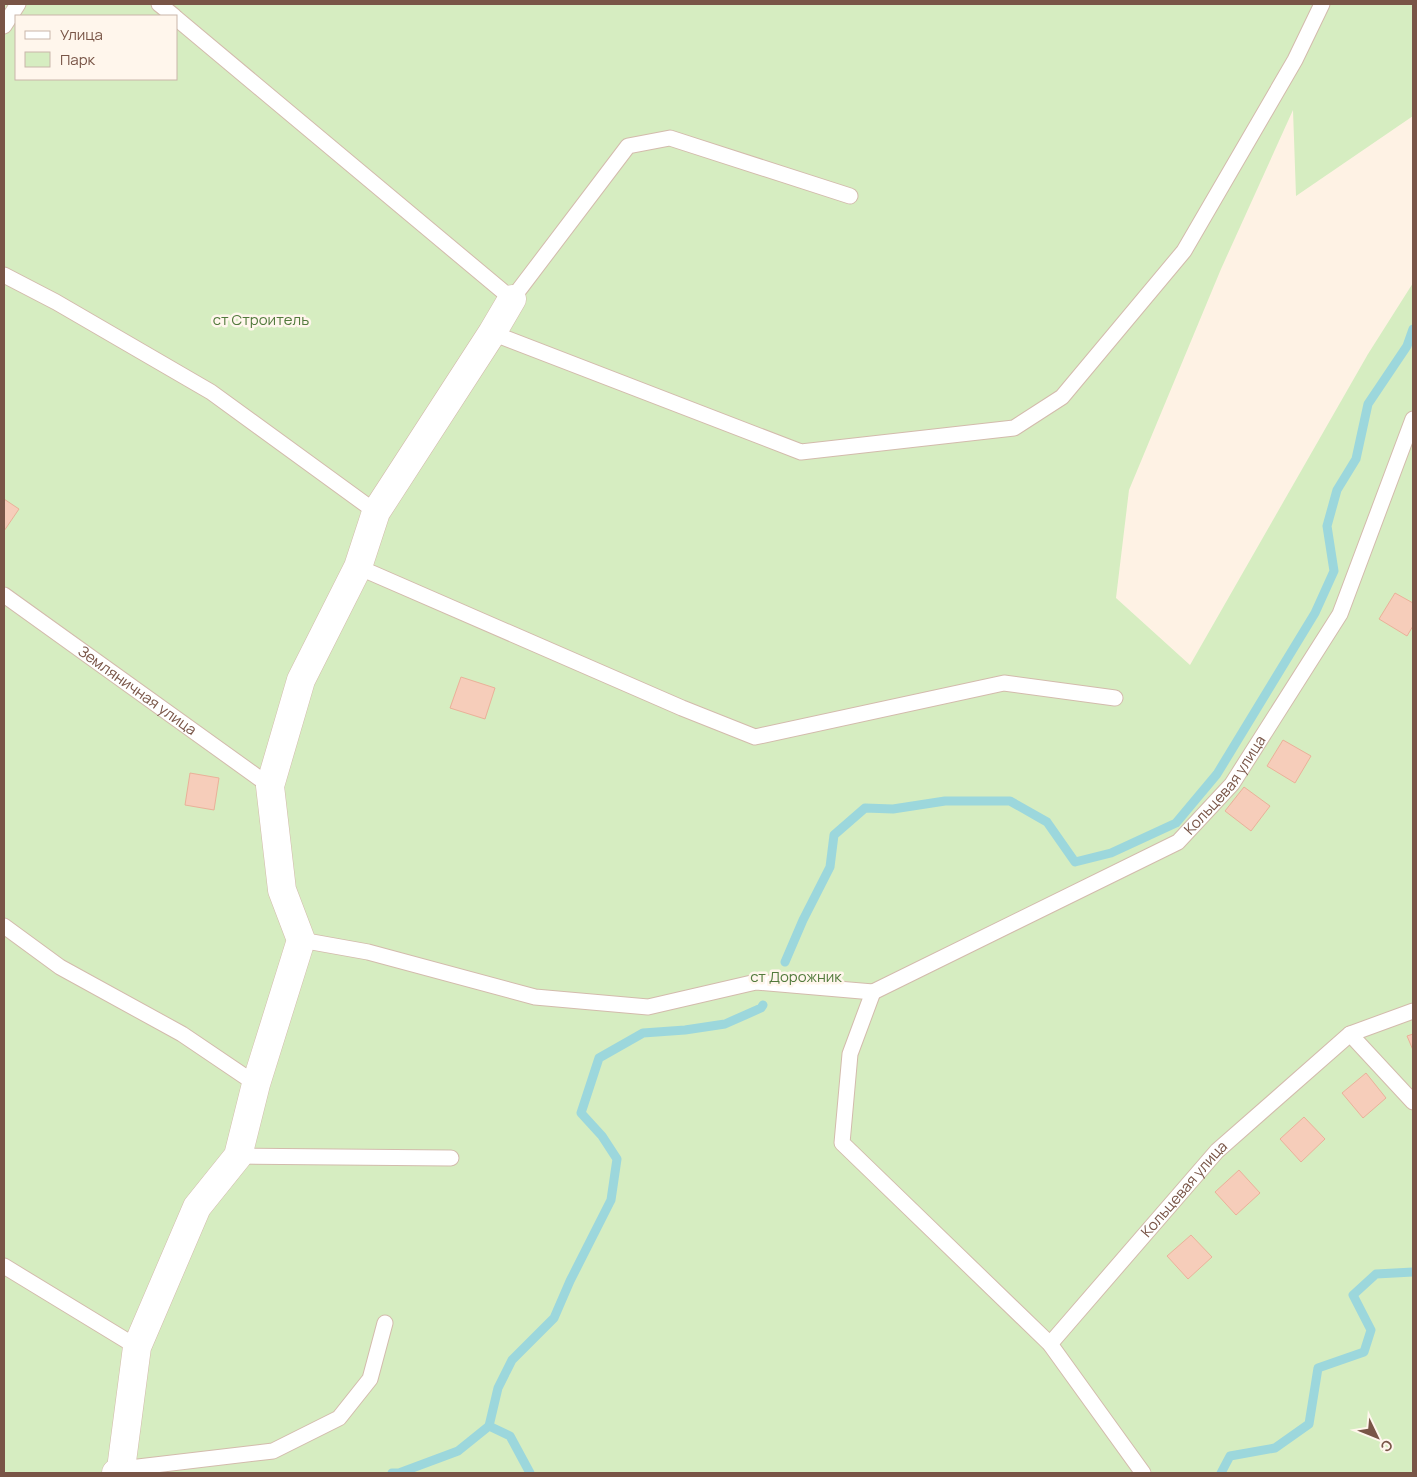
<svg xmlns="http://www.w3.org/2000/svg" width="1417" height="1477" viewBox="0 0 1417 1477" font-family="Manrope,sans-serif">
<rect width="100%" height="100%" fill="#fef2e4"/>
<!-- green -->
<path fill="#d6edc1" fill-rule="evenodd" d="M4,4H1413V116L1296,196L1293,110L1221,269L1129,490L1116,598L1190,665L1368,354L1413,283V1473H4ZM16,16H176V79H16Z"/>
<g fill="none" stroke-linecap="round" stroke-linejoin="round">
<!-- stream -->
<g stroke="#9cd7dc" stroke-width="9">
<polyline points="785,962 803,920 830,867 834,835 865,808 893,809 945,801 1010,801 1047,822 1075,862 1111,853 1176,823 1217,774 1315,613 1334,571 1327,526 1337,490 1356,459 1368,404 1407,346 1413,329"/>
<polyline points="489,1426 498,1388 512,1360 554,1318 570,1281 611,1200 617,1159 602,1136 581,1113 599,1058 643,1033 685,1030 725,1024 761,1008 763,1005"/>
<polyline points="392,1473 399,1473 458,1451 489,1426 510,1436 530,1473"/>
<polyline points="1221,1473 1230,1456 1275,1448 1309,1424 1318,1368 1364,1352 1371,1330 1353,1295 1376,1274 1413,1272"/>
</g>
</g>
<!-- building -->
<g fill="#f6cdba" stroke="#eab199">
<polygon points="4,499 19,509 4,531"/>
<polygon points="1395,593 1413,603 1413,626 1407,636 1379,619"/>
<polygon points="461,677 495,688 485,719 450,708"/>
<polygon points="1283,740 1311,756 1295,783 1267,766"/>
<polygon points="190,773 219,778 214,810 185,805"/>
<polygon points="1244,787 1270,806 1251,831 1225,811"/>
<polygon points="1413,1034 1413,1050 1407,1036"/>
<polygon points="1366,1073 1386,1098 1363,1118 1342,1093"/>
<polygon points="1304,1117 1325,1139 1301,1162 1280,1139"/>
<polygon points="1239,1170 1260,1193 1236,1215 1215,1192"/>
<polygon points="1191,1235 1212,1257 1188,1279 1167,1256"/>
</g>
<g fill="none" stroke-linecap="round" stroke-linejoin="round">
<!-- lane casing -->
<g stroke="#d3bbac" stroke-width="17">
<g id="lane">
<polyline points="159,4 174,16"/>
<polyline points="176,18 512,299 628,146 670,138 850,196"/>
<polyline points="4,26 18,4"/>
<polyline points="4,275 56,302 211,392 376,512"/>
<polyline points="492,333 801,452 1014,428 1062,397 1184,251 1295,60 1322,4"/>
<polyline points="358,567 682,708 755,737 1004,683 1115,698"/>
<path id="s1" d="M4,595L270,786"/>
<polyline points="4,926 60,967 182,1034 256,1084"/>
<polyline points="301,940 368,952 535,997 648,1007 756,982 873,992 850,1054 842,1143 1050,1344 1143,1473"/>
<path id="s2" d="M873,992L1178,842L1232,784L1340,614L1413,419"/>
<polyline points="1350,1034 1413,1102"/>
<polyline points="238,1156 451,1158"/>
<polyline points="4,1266 137,1347"/>
<path id="s3" d="M1050,1344L1217,1151L1350,1034L1413,1011"/>
<polyline points="121,1469 273,1451 339,1418 370,1379 385,1323"/>
</g>
</g>
<!-- street casing -->
<g stroke="#d3bbac" stroke-width="29">
<polyline id="street" points="116,1473 121,1469 137,1347 197,1207 238,1156 256,1084 301,940 282,890 270,786 301,680 358,567 376,512 492,333 512,299"/>
</g>
<!-- lane -->
<use href="#lane" stroke="#fff" stroke-width="15"/>
<!-- street -->
<use href="#street" stroke="#fff" stroke-width="28"/>
</g>
<g text-anchor="middle" stroke-width="5" stroke-linejoin="round" paint-order="stroke">
<!-- park labels -->
<g font-size="15" fill="#527a3c" stroke="#fff6ec">
<text x="261" y="325">ст Строитель</text>
<text x="796" y="982">ст Дорожник</text>
</g>
<!-- street labels -->
<g font-size="15" fill="#795547" stroke="#fff6ec">
<text dy="5" stroke="none"><textPath href="#s1" startOffset="164">Земляничная улица</textPath></text>
<text dy="5" stroke="none"><textPath href="#s2" startOffset="414">Кольцевая улица</textPath></text>
<text dy="5" stroke="none"><textPath href="#s3" startOffset="205">Кольцевая улица</textPath></text>
</g>
</g>
<!-- border -->
<rect width="1417" height="1477" fill="none" stroke="#795547" stroke-width="10"/>
<!-- legend -->
<rect x="15" y="15" width="162" height="65" fill="#fff6ec" stroke="#c9b6aa"/>
<rect x="25" y="31" width="25" height="8" fill="#ffffff" stroke="#c9b6aa"/>
<text x="60" y="40" font-size="15" fill="#795547">Улица</text>
<rect x="25" y="52" width="25" height="15" fill="#d6edc1" stroke="#c9b6aa"/>
<text x="60" y="65" font-size="15" fill="#795547">Парк</text>
<!-- north arrow -->
<g transform="translate(1377 1437) rotate(133)" stroke="#fff6ec" stroke-width="4" paint-order="stroke">
<path d="M0-4L9 19L0 12L-9 19Z" fill="#795547"/>
<text y="-8" font-size="14" font-weight="bold" text-anchor="middle" fill="#795547">С</text>
</g>
</svg>
